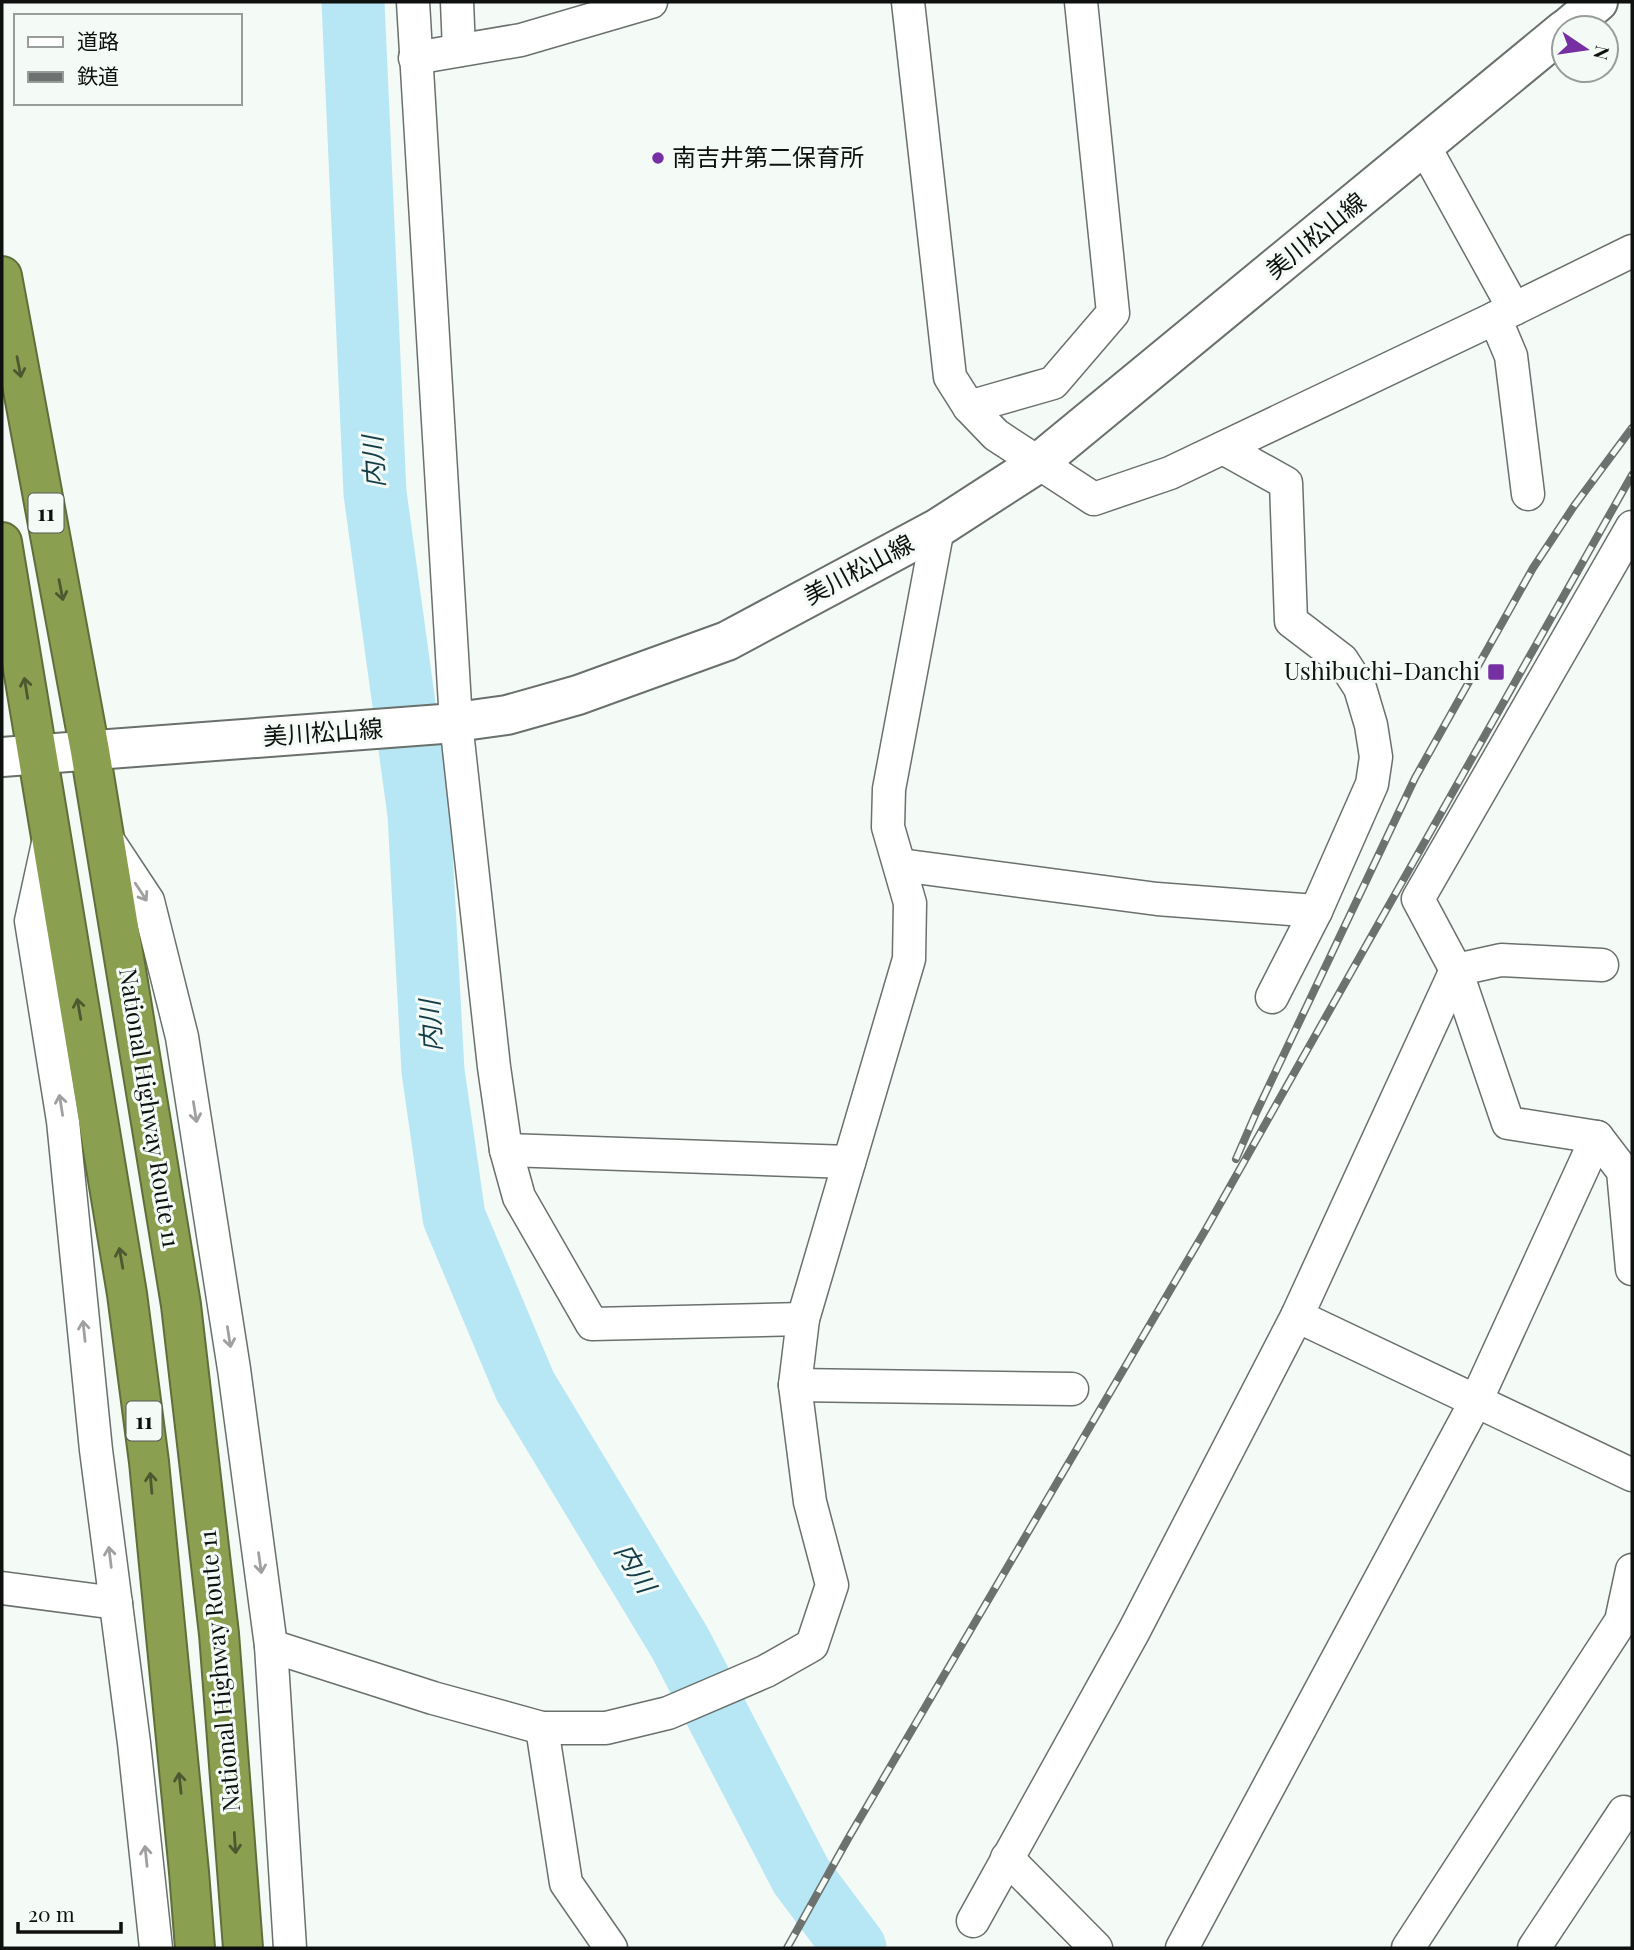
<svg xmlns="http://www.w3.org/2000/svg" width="1634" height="1950" viewBox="0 0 1634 1950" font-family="'Playfair Display','Noto Sans JP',serif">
<rect width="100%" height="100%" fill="#f4faf6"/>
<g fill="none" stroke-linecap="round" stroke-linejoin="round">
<!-- river -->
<polyline stroke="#b7e7f4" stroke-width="63" points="353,2 375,493 419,814 433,1071 454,1217 525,1386 680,1643 801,1876 855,1948"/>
<!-- street casing -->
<g stroke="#6a706c" stroke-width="35">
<g id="street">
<polyline points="413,2 456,722 494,1067 506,1150 519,1197 592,1324 803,1319"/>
<polyline points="457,2 459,50"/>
<polyline points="908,2 950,377 969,407 996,435 1094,499 1170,473 1514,309 1632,251"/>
<polyline points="415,58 521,40 651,2"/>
<polyline points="1424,146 1514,309"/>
<polyline points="1495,318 1511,356 1528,494"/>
<polyline points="969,407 1053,383 1113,313 1081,2"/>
<polyline points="1223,448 1286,483 1291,621 1342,660 1360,688 1371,725 1376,757 1372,784 1316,911 1272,997"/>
<polyline points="1632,527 1418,899 1456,970 1508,1123 1597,1137 1623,1171 1632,1269"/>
<polyline points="107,839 148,901 182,1037 234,1369 271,1646 290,1948"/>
<polyline points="48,843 31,921 63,1121 96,1450 134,1743 156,1948"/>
<polyline points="900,865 1157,899 1316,911"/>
<polyline points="506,1150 849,1162"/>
<polyline points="1297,1316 1632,1475"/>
<polyline points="795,1385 1072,1389"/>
<polyline points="2,1588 116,1603"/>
<polyline points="271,1646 433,1698 542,1728 606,1728 668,1713 766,1671 812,1645 832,1585 810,1502 795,1385 803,1319 909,959 910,903 888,827 889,789 938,528"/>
<polyline points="542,1728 566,1883 611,1948"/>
<polyline points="1007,1858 1096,1948"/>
<polyline points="973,1921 1134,1631 1297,1316 1456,970 1501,960 1602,965"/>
<polyline points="1182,1948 1476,1401 1597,1137"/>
<polyline points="1408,1948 1621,1621 1632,1570"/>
<polyline points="1534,1948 1624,1812"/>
</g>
</g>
<!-- secondary casing -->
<g stroke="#6a706c" stroke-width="42">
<g id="secondary">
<polyline points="1567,28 1598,2"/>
<polyline points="2,757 442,724 507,715 578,695 727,641 938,528 1037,464 1564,30"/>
</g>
</g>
<!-- highway casing -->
<g stroke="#5f6e3a" stroke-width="42">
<g id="highway">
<polyline points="2,276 90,751 181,1305 219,1634 243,1948"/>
<polyline points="2,542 127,1294 149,1462 189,1872 195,1948"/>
</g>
</g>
<!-- street -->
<use href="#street" stroke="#fff" stroke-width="32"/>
<!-- secondary -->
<use href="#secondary" stroke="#fff" stroke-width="38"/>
<!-- highway -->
<use href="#highway" stroke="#8aa050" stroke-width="38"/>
<!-- rail casing -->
<g stroke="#6d716f" stroke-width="8">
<g id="rail">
<polyline points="1236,1159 1256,1113 1415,778 1533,568 1574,506 1632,428"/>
<polyline points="787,1948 849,1837 1206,1229 1632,475"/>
</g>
</g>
<!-- rail -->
<use href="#rail" stroke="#f4faf6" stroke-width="5" stroke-dasharray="16" stroke-linecap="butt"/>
</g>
<!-- one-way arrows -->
<defs><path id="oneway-shaft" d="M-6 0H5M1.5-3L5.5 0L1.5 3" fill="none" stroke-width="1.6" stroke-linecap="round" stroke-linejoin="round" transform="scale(1.75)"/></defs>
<g stroke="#4c5830">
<use href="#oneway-shaft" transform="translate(19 367) rotate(79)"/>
<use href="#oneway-shaft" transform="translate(61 590) rotate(79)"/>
<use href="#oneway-shaft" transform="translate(26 688) rotate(-99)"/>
<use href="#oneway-shaft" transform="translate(79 1009) rotate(-100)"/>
<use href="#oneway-shaft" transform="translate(121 1258) rotate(-100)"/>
<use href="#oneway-shaft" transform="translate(151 1483) rotate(-95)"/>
<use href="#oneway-shaft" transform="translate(180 1783) rotate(-96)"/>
<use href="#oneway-shaft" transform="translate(235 1843) rotate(86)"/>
</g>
<g stroke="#9fa09f">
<use href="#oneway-shaft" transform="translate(141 892) rotate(57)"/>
<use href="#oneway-shaft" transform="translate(61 1105) rotate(-99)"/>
<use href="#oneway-shaft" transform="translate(195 1112) rotate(81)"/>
<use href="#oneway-shaft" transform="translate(84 1331) rotate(-96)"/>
<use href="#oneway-shaft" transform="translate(229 1337) rotate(81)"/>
<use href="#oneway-shaft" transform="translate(110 1557) rotate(-97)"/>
<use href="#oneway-shaft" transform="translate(260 1563) rotate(82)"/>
<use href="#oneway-shaft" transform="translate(146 1856) rotate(-96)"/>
</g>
<!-- markers -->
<g fill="#7730a3" stroke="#f4faf6" stroke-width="2.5">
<circle cx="658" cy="158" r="7"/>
<rect x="1487" y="663" width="18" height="18" rx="3.5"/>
</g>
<g text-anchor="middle" stroke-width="6" stroke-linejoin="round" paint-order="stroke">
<!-- shield labels -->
<g fill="#f4faf6" stroke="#545755" stroke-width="2">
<rect x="28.5" y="493.5" width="35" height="39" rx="5"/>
<rect x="126.5" y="1401.5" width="35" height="39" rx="5"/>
</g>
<g font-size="23" font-weight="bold" fill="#0f1110">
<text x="46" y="521">11</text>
<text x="144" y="1429">11</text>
</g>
<!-- poi labels -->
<g font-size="24" fill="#0f1110" stroke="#f4faf6" text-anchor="start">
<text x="672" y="166">南吉井第二保育所</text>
<text x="1480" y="680" text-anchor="end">Ushibuchi-Danchi</text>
</g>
<!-- street labels -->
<g font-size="24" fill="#0f1110" stroke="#f4faf6">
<text transform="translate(1316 236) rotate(-39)" y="8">美川松山線</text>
<text transform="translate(859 570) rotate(-28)" y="8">美川松山線</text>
<text transform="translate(323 733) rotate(-4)" y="8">美川松山線</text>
<text transform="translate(149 1108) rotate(81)" y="8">National Highway Route 11</text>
<text transform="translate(220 1671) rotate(-95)" y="8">National Highway Route 11</text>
</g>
<!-- water labels -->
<g font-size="26" font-style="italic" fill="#133e48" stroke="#f4faf6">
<text transform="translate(374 462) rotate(-93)" y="9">内川</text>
<text transform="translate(431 1026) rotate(-93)" y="9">内川</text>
<text transform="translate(635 1568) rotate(59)" y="9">内川</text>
</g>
</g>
<!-- border -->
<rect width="1634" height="1950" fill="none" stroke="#0f1110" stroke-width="7"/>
<!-- legend -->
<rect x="14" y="14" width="228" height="91" fill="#f4faf6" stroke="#989d9a" stroke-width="2"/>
<rect x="28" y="37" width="35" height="10" fill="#ffffff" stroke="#989d9a" stroke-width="2"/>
<text x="77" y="49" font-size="21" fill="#0f1110">道路</text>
<rect x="28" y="72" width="35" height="10" fill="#6d716f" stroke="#989d9a" stroke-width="2"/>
<text x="77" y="84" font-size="21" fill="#0f1110">鉄道</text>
<!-- north arrow -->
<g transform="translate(1585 49) rotate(103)"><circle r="33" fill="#f4faf6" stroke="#989d9a" stroke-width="2"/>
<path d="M0-5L12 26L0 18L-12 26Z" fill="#7730a3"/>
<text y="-10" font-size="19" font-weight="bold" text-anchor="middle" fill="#0f1110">N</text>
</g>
<!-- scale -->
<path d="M18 1922v10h103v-10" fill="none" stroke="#0f1110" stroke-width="3.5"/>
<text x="28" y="1922" font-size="21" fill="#0f1110" stroke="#f4faf6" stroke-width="5" paint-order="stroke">20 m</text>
</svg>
